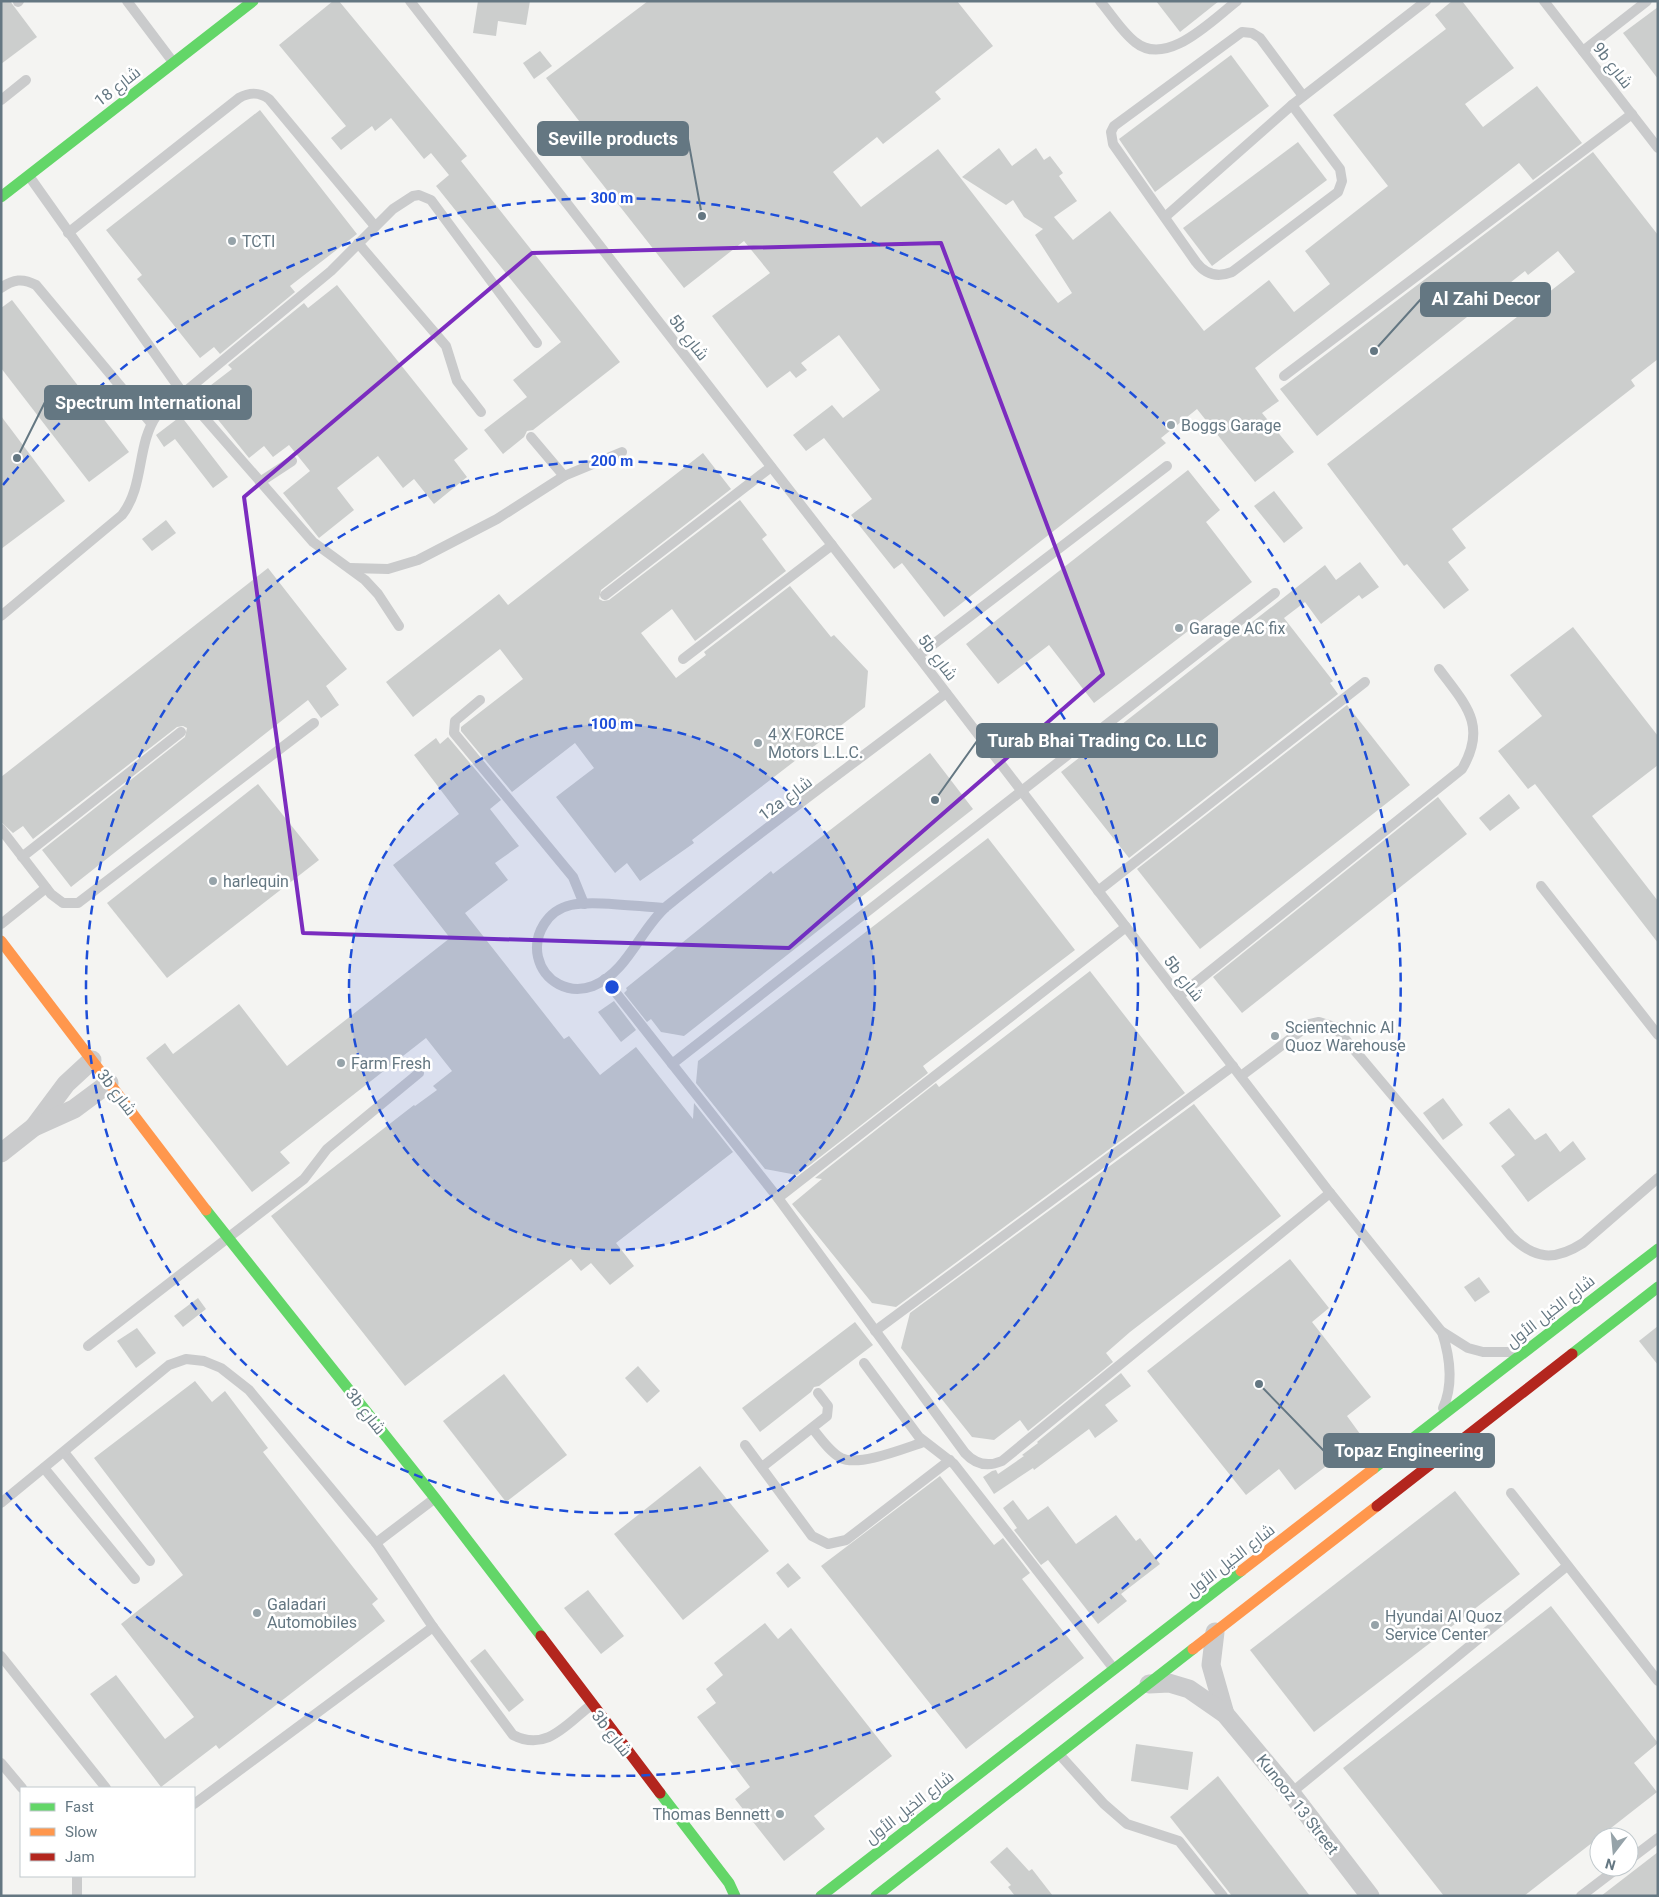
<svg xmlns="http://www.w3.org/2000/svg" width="1659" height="1897" viewBox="0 0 1659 1897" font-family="Roboto,Cairo,sans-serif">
<rect width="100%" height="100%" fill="#f4f4f2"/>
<!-- building -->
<g fill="#cccecd">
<polygon points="1,1 10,1 37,37 1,64"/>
<polygon points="333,1 339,1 467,156 461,161 620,362 533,430 527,431 524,437 503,454 484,430 527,397 513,380 561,342 436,186 449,175 431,153 424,159 391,118 375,131 372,126 341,150 331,138 346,126 279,45"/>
<polygon points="478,1 530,1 526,25 498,21 496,36 473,33"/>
<polygon points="648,1 957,1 993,46 935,92 941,99 883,144 877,137 833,172 861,207 938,149 1058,303 1072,293 1035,235 1043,229 1024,217 1013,200 1006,205 962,177 999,148 1012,166 1036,148 1044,160 1050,156 1063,173 1059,176 1077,201 1054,217 1073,240 1110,211 1204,331 1269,280 1294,312 1330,284 1305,251 1388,186 1333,115 1446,29 1435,15 1452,1 1462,1 1514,68 1465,104 1483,127 1537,86 1582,143 1533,180 1519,163 1255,368 1279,401 1262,413 1294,452 1255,482 1197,409 1161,438 1166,443 944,617 902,563 894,569 851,515 872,499 824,438 806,451 793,435 832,405 843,418 880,390 839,335 801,363 807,370 796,378 790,371 767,388 712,316 770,273 744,241 684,288 570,143 586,130 546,78"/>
<polygon points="1156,1 1219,1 1180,32"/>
<polygon points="1658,7 1658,79 1623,33"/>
<polygon points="540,51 552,66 534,79 523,63"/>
<polygon points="1231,55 1269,106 1155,192 1119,139"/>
<polygon points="260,110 357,234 290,286 295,292 220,354 214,347 200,358 137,279 142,275 106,230"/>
<polygon points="1298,142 1327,180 1212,266 1183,228"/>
<polygon points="1593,152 1658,235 1658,359 1631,380 1635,386 1452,529 1466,548 1448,562 1469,590 1444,609 1407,564 1404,566 1327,464 1575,272 1558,251 1528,275 1525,271 1317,436 1280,389"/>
<polygon points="337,285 468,449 454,460 467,477 434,504 414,479 403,488 378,456 337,488 354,510 319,538 283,493 310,471 289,445 273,457 264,446 249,458 198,395 232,369 228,365 304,303 308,308"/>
<polygon points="12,300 129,452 89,482 1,368 1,308"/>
<polygon points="1,416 65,501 1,549"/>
<polygon points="181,416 228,477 213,488 175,439 164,447 156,435"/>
<polygon points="703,453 731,489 601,590 599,599 603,601 609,600 740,500 767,535 762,539 786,571 695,641 672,609 641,633 676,678 706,655 704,652 790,586 831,637 834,635 868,671 865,707 692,840 694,843 640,881 627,863 615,873 556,797 594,768 575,743 512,792 461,731 461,727 523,679 500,649 413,717 386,682 499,594 508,605"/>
<polygon points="1188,470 1220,510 1206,522 1252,582 1094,703 1049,645 998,684 966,644"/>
<polygon points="1274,491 1303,528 1284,543 1254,506"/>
<polygon points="166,520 176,533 152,551 142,539"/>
<polygon points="1360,562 1379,587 1362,599 1359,595 1321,624 1305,602 1284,618 1333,681 1330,683 1338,694 1129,858 1061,772 1325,565 1336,580"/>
<polygon points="268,568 347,669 326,686 339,705 321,718 308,700 71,887 42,850 185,737 187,728 183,726 177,727 33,839 23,826 13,833 1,822 1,777"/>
<polygon points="1573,627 1658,736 1658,765 1592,816 1658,901 1658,943 1535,784 1528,789 1498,751 1542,716 1510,675"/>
<polygon points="1347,705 1410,785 1200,949 1137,869"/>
<polygon points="448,737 501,800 490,809 519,846 495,863 508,880 465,913 564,1039 569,1036 600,1075 636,1047 693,1119 694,1103 733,1152 616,1243 634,1266 610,1285 591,1263 581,1271 571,1259 405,1386 271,1216 414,1105 415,1106 437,1090 433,1086 452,1071 426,1038 280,1152 290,1163 252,1192 146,1058 165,1043 173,1054 239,1004 287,1066 450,938 393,865 459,814 414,755 436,738 440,744"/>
<polygon points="930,753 973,809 684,1036 661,1032 651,1019 647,1022 624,993 627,990 626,988 771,871 773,874"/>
<polygon points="258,784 319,860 167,978 107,903"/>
<polygon points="1509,794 1520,808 1490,831 1479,818"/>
<polygon points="1438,797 1467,834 1242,1013 1213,977"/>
<polygon points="988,838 1075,950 923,1066 928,1073 797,1175 765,1169 696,1083 698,1061"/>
<polygon points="1090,971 1185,1093 896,1307 872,1303 792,1204 822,1179 815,1178 936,1083 939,1087"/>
<polygon points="614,1001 636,1030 621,1042 598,1012"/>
<polygon points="1443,1098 1463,1125 1443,1140 1423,1113"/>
<polygon points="1194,1104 1281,1216 1130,1332 1106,1353 1113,1362 1028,1431 1020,1420 994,1440 972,1437 901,1348 910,1313"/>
<polygon points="1509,1108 1535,1140 1546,1133 1560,1152 1573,1141 1586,1159 1528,1202 1501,1166 1515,1155 1489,1123"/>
<polygon points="1290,1259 1329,1308 1312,1322 1371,1397 1347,1416 1363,1438 1295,1490 1279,1469 1246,1495 1147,1371"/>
<polygon points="1479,1277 1490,1292 1475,1302 1464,1287"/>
<polygon points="198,1298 206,1309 183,1327 174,1316"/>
<polygon points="855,1322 873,1345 819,1386 814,1387 811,1392 760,1432 742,1408"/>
<polygon points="1658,1326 1658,1365 1639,1341"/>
<polygon points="137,1328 156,1353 136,1368 117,1341"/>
<polygon points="638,1366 660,1391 647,1403 625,1378"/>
<polygon points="1121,1373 1131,1386 1105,1405 1118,1421 1095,1438 1089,1429 1034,1470 1033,1468 994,1494 983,1477 992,1471 996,1470 998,1474 1024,1456 1022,1455 1038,1443 1037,1442"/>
<polygon points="504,1374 567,1455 506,1502 443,1421"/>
<polygon points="195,1381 212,1402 225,1391 268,1448 263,1452 378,1599 372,1604 385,1621 219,1749 216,1745 161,1787 90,1694 116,1675 165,1739 194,1717 121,1624 183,1575 94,1458"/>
<polygon points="700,1466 769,1551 683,1620 614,1534"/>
<polygon points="940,1476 994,1545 1003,1538 1030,1573 1022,1579 1084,1658 966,1749 821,1566"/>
<polygon points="1455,1491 1520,1574 1314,1732 1250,1650"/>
<polygon points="1013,1500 1028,1520 1048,1506 1076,1544 1116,1515 1136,1541 1140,1538 1160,1564 1121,1594 1127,1601 1098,1624 1048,1560 1041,1565 1014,1530 1017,1528 1003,1508"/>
<polygon points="788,1563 801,1578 788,1588 776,1573"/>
<polygon points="588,1590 624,1636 601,1654 564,1608"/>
<polygon points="1551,1606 1658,1743 1634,1763 1657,1792 1524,1896 1444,1896 1343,1768"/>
<polygon points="765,1623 778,1639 791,1628 892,1756 814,1816 825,1829 784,1861 735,1799 750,1787 697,1717 716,1703 706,1689 723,1675 714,1663"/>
<polygon points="485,1649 524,1700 509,1712 470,1661"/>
<polygon points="1136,1744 1193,1752 1188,1790 1131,1781"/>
<polygon points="1218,1776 1310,1896 1232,1896 1170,1817"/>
<polygon points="1007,1847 1029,1871 1032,1869 1053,1896 1015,1896 1008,1887 1011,1885 990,1862"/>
<polygon points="1658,1852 1658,1896 1601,1896"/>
</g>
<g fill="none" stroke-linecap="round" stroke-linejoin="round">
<!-- lane -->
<g stroke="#cacbcc" stroke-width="10">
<polyline points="127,1 173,62"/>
<polyline points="410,1 918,656 1330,1193 1441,1331 1468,1348 1483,1352 1514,1352"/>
<path d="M1100,1C1111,14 1122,32 1135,42C1167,68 1212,20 1237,1"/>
<polyline points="1544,1 1658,148"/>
<polyline points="18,2 19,1"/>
<polyline points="1583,51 1647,1"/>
<polyline points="1,100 26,80"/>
<path d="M1292,105L1340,169L1342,181L1338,192L1232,272C1217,278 1205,274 1196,262L1113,144L1111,132L1114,126L1242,32L1252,33L1260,38L1303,96"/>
<polyline points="29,176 182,392 313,542 365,580 378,594 399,626"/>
<polyline points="1165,217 1292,105 1426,1"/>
<path d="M68,233L239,98C250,92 259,92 269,99L374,225"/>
<polyline points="358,243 446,346 457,381 481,412"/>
<path d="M1,288C13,279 23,278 36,285L151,423"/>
<polyline points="1284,376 1632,114"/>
<polyline points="531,437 564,476"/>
<polyline points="260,482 292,461"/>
<polyline points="350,568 388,569 418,560 497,519 564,476 622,452"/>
<polyline points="605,595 771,467"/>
<path d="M1,616L122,515C145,485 136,445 157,415L331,271L393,209L413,196L419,195L431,200L537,343"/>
<polyline points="918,656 1167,466"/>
<polyline points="683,659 832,545"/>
<polyline points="480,700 455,721 454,733 573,877 584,904"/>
<polyline points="1,829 51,894 63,903 78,903 314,723"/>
<polyline points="22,857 181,732"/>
<polyline points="1541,886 1658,1035"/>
<polyline points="1098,891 1365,682"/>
<path d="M665,908C641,907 592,900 571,905C548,910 533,934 538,957C544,982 569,995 593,986C628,972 640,929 667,906C758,833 853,764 946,693"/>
<polyline points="1,924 46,888"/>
<path d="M605,979L778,1198L965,1453C976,1465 988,1467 1002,1461L1330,1193"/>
<path d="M1179,996L1462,769C1488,725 1465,704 1439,669"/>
<polyline points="672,1064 1275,593"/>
<path d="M1241,1076L1310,1024L1319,1022L1335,1027L1511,1236C1535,1260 1555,1261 1583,1243L1658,1178"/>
<polyline points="778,1198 1126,927"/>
<polyline points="875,1331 1233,1066"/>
<path d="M1442,1332C1450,1357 1454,1384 1443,1408"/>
<polyline points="88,1346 304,1179 327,1149 419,1073"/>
<polyline points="864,1363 919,1437 954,1464 1114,1669"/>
<path d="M813,1429C821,1439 830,1452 841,1458C859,1467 905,1448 924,1442"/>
<polyline points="745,1445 812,1536 828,1544 846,1540 950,1460"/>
<polyline points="64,1452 150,1561"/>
<polyline points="762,1467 827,1416 828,1406 818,1393"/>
<polyline points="44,1468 135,1579"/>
<polyline points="1511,1493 1658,1681"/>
<path d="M1,1503L169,1365L186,1359L204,1361L221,1368L249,1390L376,1543L433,1627L513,1735C546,1752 566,1725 591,1705"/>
<polyline points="376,1543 434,1499"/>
<polyline points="1,1656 106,1788"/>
<polyline points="1059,1754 1104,1804 1127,1824 1179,1841 1223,1896"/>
<polyline points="1,1763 22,1788"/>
<polyline points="1291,1793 1567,1566"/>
<polyline points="194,1804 433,1627"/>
<polyline points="1629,1860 1658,1838"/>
<polyline points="77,1896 77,1876"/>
<polyline points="1581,1896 1619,1867"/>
</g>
<!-- street -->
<g stroke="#cacbcc" stroke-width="19">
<polyline points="34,1127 66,1084 92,1060"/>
<polyline points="1,1153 34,1127 74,1109 109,1083"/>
<polyline points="1215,1632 1211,1665 1225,1714"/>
<polyline points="1149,1684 1169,1683 1189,1689 1225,1714 1291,1793 1370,1896"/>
</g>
<!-- fast -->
<g stroke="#63d668" stroke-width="11">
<polyline points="1,197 253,1"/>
<polyline points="206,1210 435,1498 541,1636"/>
<polyline points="1572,1354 1658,1287"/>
<polyline points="1373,1469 1658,1249"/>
<polyline points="660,1793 729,1883 735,1896"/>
<polyline points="821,1896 1241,1571"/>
<polyline points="876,1896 1193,1649"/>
</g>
<!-- slow -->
<g stroke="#ff974d" stroke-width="11">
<polyline points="1,941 206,1210"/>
<polyline points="1241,1571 1373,1469"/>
<polyline points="1193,1649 1377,1506"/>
</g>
<!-- jam -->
<g stroke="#b3261e" stroke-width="11">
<polyline points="1377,1506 1572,1354"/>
<polyline points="541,1636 660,1793"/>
</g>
</g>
<!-- marked area -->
<path fill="none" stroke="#7b2cbf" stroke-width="4" stroke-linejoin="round" d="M941,243L1103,674L789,948L303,933L244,497L532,253Z"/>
<!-- distance rings -->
<circle cx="612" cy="987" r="263" fill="#1d4ed8" fill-opacity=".12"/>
<g fill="none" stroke="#1d4ed8" stroke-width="2.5" stroke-dasharray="9 6">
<circle cx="612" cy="987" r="263"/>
<circle cx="612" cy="987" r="526"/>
<path d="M3 485A789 789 0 1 1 3 1489"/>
</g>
<!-- markers -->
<g fill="#96a3a9" stroke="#fff" stroke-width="2">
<circle cx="232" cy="241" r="5"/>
<circle cx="1171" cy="425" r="5"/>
<circle cx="1179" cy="628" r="5"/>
<circle cx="758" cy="743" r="5"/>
<circle cx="213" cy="881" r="5"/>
<circle cx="1275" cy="1036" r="5"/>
<circle cx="341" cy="1063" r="5"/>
<circle cx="257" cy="1613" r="5"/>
<circle cx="1375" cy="1625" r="5"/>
<circle cx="780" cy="1814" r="5"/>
</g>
<g text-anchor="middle" stroke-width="5" stroke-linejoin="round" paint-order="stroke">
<!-- street labels -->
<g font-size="16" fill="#647782" stroke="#fff">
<text transform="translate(1613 65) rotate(52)" y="6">9b شارع</text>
<text transform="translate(117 86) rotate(-38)" y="6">شارع 18</text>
<text transform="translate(689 337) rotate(52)" y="6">5b شارع</text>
<text transform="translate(938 657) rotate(53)" y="6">5b شارع</text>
<text transform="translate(785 798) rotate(-37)" y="6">12a شارع</text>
<text transform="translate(1184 978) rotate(52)" y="6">5b شارع</text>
<text transform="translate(117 1092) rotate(53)" y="6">3b شارع</text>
<text transform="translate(1550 1311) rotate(-38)" y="6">شارع الخيل الأول</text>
<text transform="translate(366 1411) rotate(52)" y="6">3b شارع</text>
<text transform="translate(1230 1560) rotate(-38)" y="6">شارع الخيل الأول</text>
<text transform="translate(612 1733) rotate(52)" y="6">3b شارع</text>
<text transform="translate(1298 1804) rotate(52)" y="6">Kunooz 13 Street</text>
<text transform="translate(909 1807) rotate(-38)" y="6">شارع الخيل الأول</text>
</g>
<!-- poi labels -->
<g font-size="16" fill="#647782" stroke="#fff" text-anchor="start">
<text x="242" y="247">TCTI</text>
<text x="1181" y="431">Boggs Garage</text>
<text x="1189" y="634">Garage AC fix</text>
<text x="768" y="740">4 X FORCE<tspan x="768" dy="18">Motors L.L.C.</tspan></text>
<text x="223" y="887">harlequin</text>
<text x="1285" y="1033">Scientechnic Al<tspan x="1285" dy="18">Quoz Warehouse</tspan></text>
<text x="351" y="1069">Farm Fresh</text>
<text x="267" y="1610">Galadari<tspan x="267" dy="18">Automobiles</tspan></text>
<text x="1385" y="1622">Hyundai Al Quoz<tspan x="1385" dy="18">Service Center</tspan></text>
<text x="770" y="1820" text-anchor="end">Thomas Bennett</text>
</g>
</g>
<circle cx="612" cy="987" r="8" fill="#1d4ed8" stroke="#fff" stroke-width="2.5"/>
<g font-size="15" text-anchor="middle" font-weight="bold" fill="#1d4ed8" stroke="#fff" stroke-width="5" stroke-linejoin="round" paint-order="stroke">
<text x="612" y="203">300 m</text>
<text x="612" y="466">200 m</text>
<text x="612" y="729">100 m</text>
</g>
<!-- callouts -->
<path fill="none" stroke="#647782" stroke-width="2" d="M702 216L688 139M1374 351L1421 299M17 458L45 402M935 800L977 741M1259 1384L1324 1451"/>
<g fill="#647782" stroke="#fff" stroke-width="2">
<circle cx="702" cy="216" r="5"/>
<circle cx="1374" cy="351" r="5"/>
<circle cx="17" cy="458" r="5"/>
<circle cx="935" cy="800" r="5"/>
<circle cx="1259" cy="1384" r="5"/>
</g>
<g fill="#647782" stroke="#647782" stroke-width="2">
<rect x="538" y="122" width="150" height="33" rx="5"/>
<rect x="1421" y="283" width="129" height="33" rx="5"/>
<rect x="45" y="386" width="206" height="33" rx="5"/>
<rect x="977" y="724" width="240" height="33" rx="5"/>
<rect x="1324" y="1434" width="170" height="33" rx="5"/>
</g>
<g font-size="18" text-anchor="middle" font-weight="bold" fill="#fff">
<text x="613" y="145">Seville products</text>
<text x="1486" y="305">Al Zahi Decor</text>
<text x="148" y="409">Spectrum International</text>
<text x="1097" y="747">Turab Bhai Trading Co. LLC</text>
<text x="1409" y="1457">Topaz Engineering</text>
</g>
<!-- border -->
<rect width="1659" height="1897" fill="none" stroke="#647782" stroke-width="5"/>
<!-- legend -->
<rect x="20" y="1787" width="175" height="90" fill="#ffffff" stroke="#c1c9cd"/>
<rect x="30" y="1803" width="25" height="8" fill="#63d668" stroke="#c1c9cd"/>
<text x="65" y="1812" font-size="15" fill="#647782">Fast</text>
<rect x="30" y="1828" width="25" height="8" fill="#ff974d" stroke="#c1c9cd"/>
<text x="65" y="1837" font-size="15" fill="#647782">Slow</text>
<rect x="30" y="1853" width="25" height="8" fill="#b3261e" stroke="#c1c9cd"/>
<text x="65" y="1862" font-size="15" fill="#647782">Jam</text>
<!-- north arrow -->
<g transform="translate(1614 1852) rotate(196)"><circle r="24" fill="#ffffff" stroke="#c1c9cd"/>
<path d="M0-4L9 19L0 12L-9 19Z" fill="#96a3a9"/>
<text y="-8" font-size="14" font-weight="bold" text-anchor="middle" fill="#647782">N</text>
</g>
</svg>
